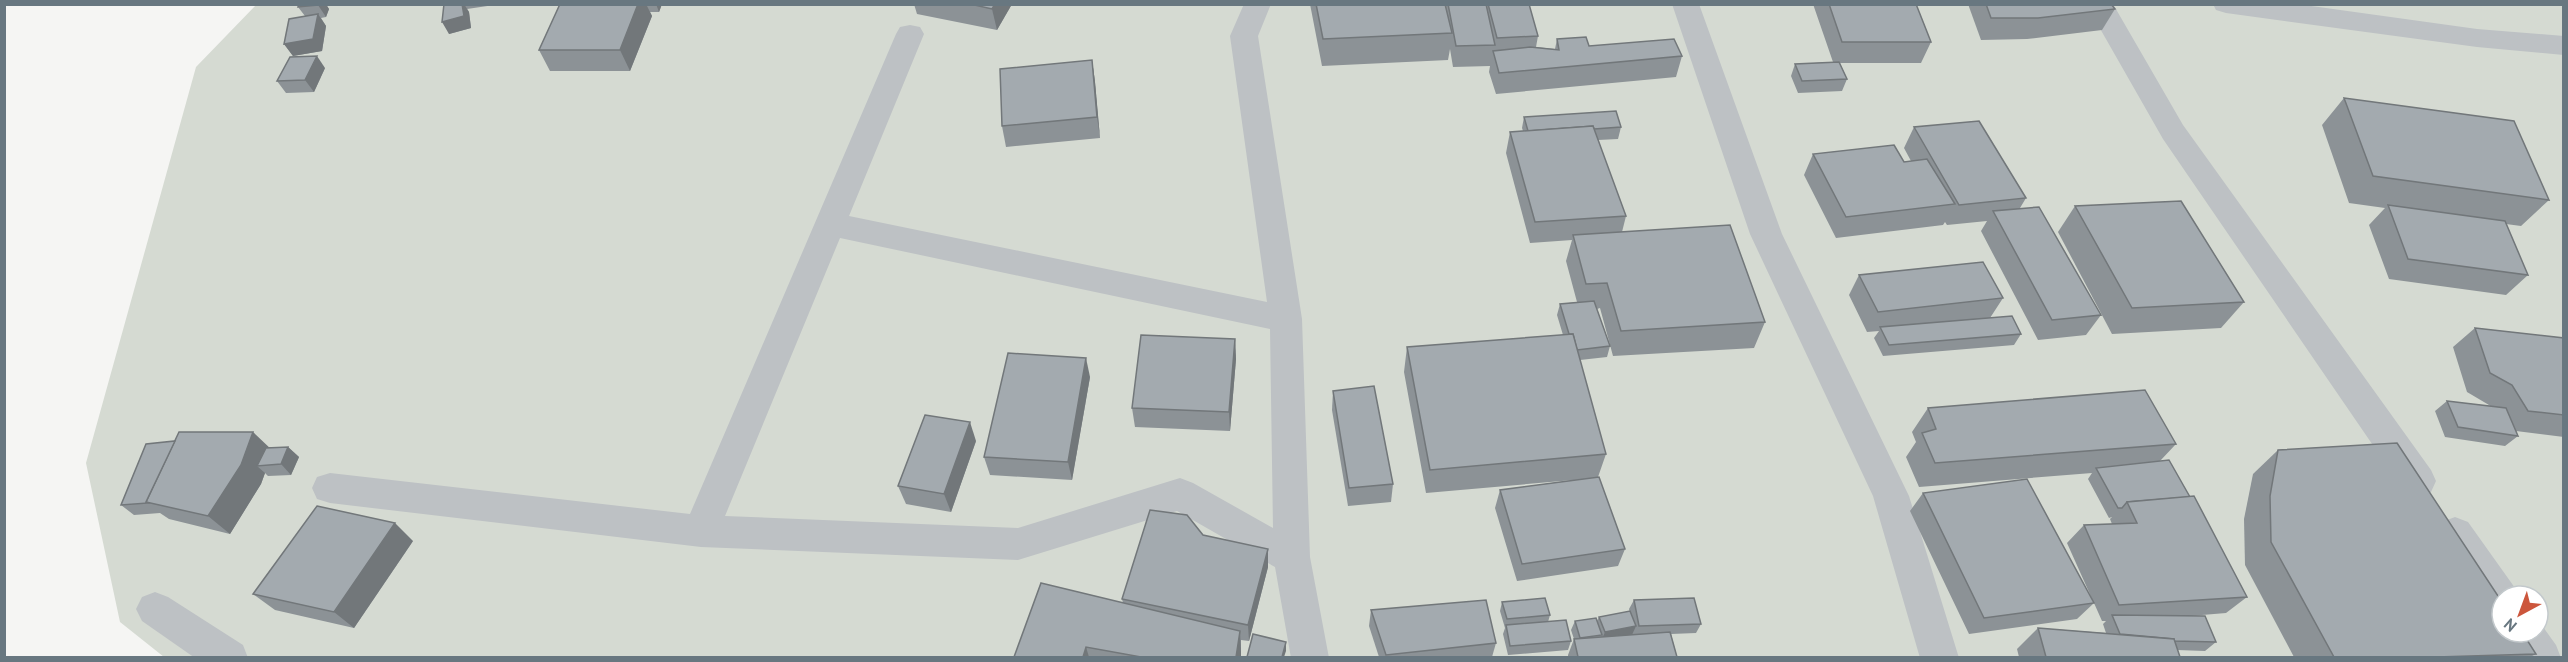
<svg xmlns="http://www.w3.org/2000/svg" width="2568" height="662" viewBox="0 0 2568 662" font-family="'PT Sans',sans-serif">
<rect width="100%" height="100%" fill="#f5f5f3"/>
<!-- green -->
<path fill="#d5dad2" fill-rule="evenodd" d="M256,5H2563V657H164L120,622L86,463L196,67ZM2502,596H2538V632H2502Z"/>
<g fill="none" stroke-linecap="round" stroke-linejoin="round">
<!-- minor -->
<g fill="#bdc1c4" fill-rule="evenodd">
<path d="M1244,4H1271L1258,36L1302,319L1310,557L1329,658H1291L1275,567L1177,511L1018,560L701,547L330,503L317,499L312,488L317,477L330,473L690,514L896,34L900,27L910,25L920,27L924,34L849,216L1267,302L1230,36ZM840,238L1270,329L1273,528L1193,483L1180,478L1018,528L725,516Z"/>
<polygon points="1672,4 1699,4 1782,234 1909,496 1959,658 1920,658 1873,496 1750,234"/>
<polygon points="2086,4 2113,4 2183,125 2431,470 2436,481 2431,492 2418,496 2405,492 2163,139"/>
<polygon points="2213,4 2297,4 2477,29 2564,36 2564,55 2477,47 2226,13 2216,10"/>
<polygon points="2455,517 2468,522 2515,588 2519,596 2502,596 2502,617 2489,612 2437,533 2442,522"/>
<polygon points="155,592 168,597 243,645 248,658 195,658 142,621 136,609 142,597"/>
<polygon points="2538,620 2556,645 2561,658 2519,658 2505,632 2538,632"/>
</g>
</g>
<!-- wall -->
<g fill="#8c9296">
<polygon points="299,4 328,4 326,5 329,9 326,17 321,18 326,26 322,51 293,56 284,44 305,16 298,7"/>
<polygon points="444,4 501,4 467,9 469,12 471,28 449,34"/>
<polygon points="560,4 662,4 659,12 650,12 652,16 630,71 550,71 539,50"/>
<polygon points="914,4 1012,4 997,30 917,14"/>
<polygon points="1310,4 1529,4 1538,36 1536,47 1555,49 1557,39 1589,46 1682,56 1676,77 1496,94 1489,72 1490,66 1453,67 1450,49 1448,60 1322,66"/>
<polygon points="1813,4 1916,4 1931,42 1921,63 1840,63 1847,79 1842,91 1798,93 1791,76 1795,64 1833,62"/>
<polygon points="1968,4 2111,4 2115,9 2102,30 2027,39 1981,40"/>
<polygon points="1092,60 1095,82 1100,138 1006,147 1002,126"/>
<polygon points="325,68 314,92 286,93 277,81"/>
<polygon points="2344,98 2549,200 2521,226 2506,224 2528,275 2506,295 2389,279 2369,225 2385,208 2349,203 2322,125"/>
<polygon points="1524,117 1621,127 1618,139 1598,140 1626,216 1622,232 1765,322 1754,348 1613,356 1600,308 1597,309 1610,346 1607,357 1580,360 1606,454 1598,477 1625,549 1618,566 1517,581 1495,508 1500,490 1573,480 1426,493 1404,372 1407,347 1563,335 1557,315 1560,304 1577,302 1566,261 1572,240 1530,243 1506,153 1510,132 1523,131 1522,128"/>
<polygon points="1914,127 2026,198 2020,208 2101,315 2086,335 2038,340 1981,231 1987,221 1947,225 1945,222 1943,225 1836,238 1804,175 1813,154 1904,162 1911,161 1904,148"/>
<polygon points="2075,206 2244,302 2221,328 2112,334 2058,232"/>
<polygon points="1859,275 2003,298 1990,318 2021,334 2014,345 1883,356 1874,338 1879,331 1867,332 1849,295"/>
<polygon points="2475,328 2564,338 2564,437 2516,431 2518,436 2505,446 2445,437 2435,411 2447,401 2490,406 2489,405 2467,392 2453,347"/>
<polygon points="1235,339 1236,359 1230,431 1135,427 1132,408"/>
<polygon points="1090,377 1072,480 990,475 984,457"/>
<polygon points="1333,391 1393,484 1391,502 1348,506 1332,410"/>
<polygon points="1928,408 2176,444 2160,461 2247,597 2226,613 2190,616 2216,642 2205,651 2177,650 2180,657 2019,657 2017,649 2038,628 2106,633 2103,624 2106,621 2102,621 2094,603 2077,619 1969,634 1910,511 1923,493 2093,601 2067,543 2084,525 2112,524 2110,519 2112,517 2109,518 2088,479 2092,473 1919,487 1906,457 1916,442 1912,432"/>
<polygon points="976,441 951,512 906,504 898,486"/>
<polygon points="269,447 288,447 299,457 291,475 268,476 265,473 261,484 230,534 169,519 160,513 134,515 121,505"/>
<polygon points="2278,450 2536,654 2530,657 2294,657 2245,565 2244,519 2253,474"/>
<polygon points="1203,535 1268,567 1249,641 1241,640 1241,657 1014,657 1123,603 1122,599"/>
<polygon points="413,541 354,628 275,610 253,594"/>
<polygon points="1634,600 1701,624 1696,633 1671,634 1677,657 1568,657 1568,655 1574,639 1571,630 1575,621 1597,621 1599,617 1630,613 1629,609"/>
<polygon points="1502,602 1550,615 1548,622 1571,641 1568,650 1508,655 1503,634 1505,628 1500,611"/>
<polygon points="1371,610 1496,643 1492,657 1379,657 1369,626"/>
</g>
<!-- shaded-wall -->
<g fill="#72777a">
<polygon points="318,4 326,4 329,9 326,17 318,5"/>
<polygon points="462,4 464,4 469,12 471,28 449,34 442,22"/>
<polygon points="638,4 646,4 652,16 630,71 620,50"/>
<polygon points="656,4 662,4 659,12"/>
<polygon points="995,4 1012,4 997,30 992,9"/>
<polygon points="318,14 326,26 322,51 293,56 284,44"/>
<polygon points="317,56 325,68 314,92 305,80"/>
<polygon points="1092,60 1095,82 1100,138 1097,117"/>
<polygon points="1235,339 1236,359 1230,431 1229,412"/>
<polygon points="1086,358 1090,377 1072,480 1068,462"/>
<polygon points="970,422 976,441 951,512 944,494"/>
<polygon points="253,432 273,451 257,466 265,473 261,484 230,534 208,516"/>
<polygon points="288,447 299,457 291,475 281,464"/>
<polygon points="395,523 413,541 354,628 334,612"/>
<polygon points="1268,549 1268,567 1249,641 1248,625"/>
<polygon points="1636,626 1632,635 1601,641 1605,632"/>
<polygon points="1240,631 1241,652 1241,657 1236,657"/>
<polygon points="1286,642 1286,651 1284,657 1282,657"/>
<polygon points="1086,647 1089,657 1083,657"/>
</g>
<!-- building -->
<g fill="#a3aaaf" stroke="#72777a" stroke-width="1.5">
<polygon points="299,4 318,4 318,5 298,7"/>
<polygon points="444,4 462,4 464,16 442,22"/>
<polygon points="560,4 638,4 620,50 539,50"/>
<polygon points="970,4 995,4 992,9"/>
<polygon points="1316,4 1445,4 1452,33 1323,39"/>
<polygon points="1448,4 1486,4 1495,45 1456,46"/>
<polygon points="1488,4 1529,4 1538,36 1497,38"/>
<polygon points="1829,4 1916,4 1931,42 1842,42"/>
<polygon points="1986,4 2111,4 2115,9 2038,18 1991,18"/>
<polygon points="318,14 313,39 284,44 289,19"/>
<polygon points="1586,37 1589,46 1674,39 1682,56 1499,73 1493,51 1530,47 1559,50 1557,39"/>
<polygon points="317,56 305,80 277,81 290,57"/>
<polygon points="1092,60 1097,117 1002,126 1000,69"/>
<polygon points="1839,62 1847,79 1802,81 1795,64"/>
<polygon points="2344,98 2514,121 2549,200 2373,176"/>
<polygon points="1616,111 1621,127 1594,129 1593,126 1528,131 1524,117"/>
<polygon points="1979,121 2026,198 1959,205 1914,127"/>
<polygon points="1593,126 1626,216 1535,222 1510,132"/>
<polygon points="1894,145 1904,162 1927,159 1955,204 1846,217 1813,154"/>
<polygon points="2181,201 2244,302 2132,308 2075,206"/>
<polygon points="2388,205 2505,221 2528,275 2408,259"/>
<polygon points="2039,207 2101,315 2052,320 1993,211"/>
<polygon points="1730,225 1765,322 1621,331 1607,283 1586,284 1573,235"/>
<polygon points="1983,262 2003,298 1878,312 1859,275"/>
<polygon points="1594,301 1610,346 1577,350 1573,334 1569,334 1560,304"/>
<polygon points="2012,316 2021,334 1889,345 1880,327"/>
<polygon points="2475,328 2564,338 2564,415 2528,411 2512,385 2490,373"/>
<polygon points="1573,334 1606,454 1430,470 1407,347"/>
<polygon points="1141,335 1235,339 1229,412 1132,408"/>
<polygon points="1008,353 1086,358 1068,462 984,457"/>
<polygon points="1374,386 1393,484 1349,488 1333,391"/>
<polygon points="2145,390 2176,444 1935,463 1922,433 1936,429 1928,408"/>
<polygon points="2447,401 2506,408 2518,436 2458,427"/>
<polygon points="925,415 970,422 944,494 898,486"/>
<polygon points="179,432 253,432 241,465 208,516 146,502"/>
<polygon points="175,441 146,502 148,503 121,505 146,444"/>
<polygon points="2397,443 2502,602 2502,632 2522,632 2536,654 2436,657 2334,657 2271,542 2270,496 2278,450"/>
<polygon points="288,447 281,464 257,466 266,448"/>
<polygon points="2169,460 2190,497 2127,502 2122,508 2118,508 2096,468"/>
<polygon points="1599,477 1625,549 1522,564 1500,490"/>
<polygon points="2027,479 2094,603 1984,618 1923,493"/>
<polygon points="2194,496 2247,597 2119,605 2084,525 2137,523 2127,502"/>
<polygon points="317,506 395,523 334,612 253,594"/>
<polygon points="1150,510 1187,515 1203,535 1268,549 1248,625 1122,599"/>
<polygon points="1041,583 1240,631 1236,657 1141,657 1086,647 1083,657 1014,657"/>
<polygon points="1545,598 1550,615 1507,619 1502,602"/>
<polygon points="1694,598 1701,624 1639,626 1634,600"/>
<polygon points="1486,600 1496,643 1386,655 1371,610"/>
<polygon points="1630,611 1636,626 1605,632 1599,617"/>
<polygon points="2112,615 2205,616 2216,642 2174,641 2174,639 2120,634"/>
<polygon points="1596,618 1602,635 1580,638 1575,621"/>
<polygon points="1566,620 1571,641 1510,646 1506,625"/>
<polygon points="2038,628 2174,639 2180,657 2046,657"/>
<polygon points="1670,632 1677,657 1578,657 1574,639"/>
<polygon points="1253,634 1286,642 1282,657 1247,657"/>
</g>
<!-- border -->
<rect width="2568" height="662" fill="none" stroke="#687780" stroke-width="12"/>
<!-- north arrow -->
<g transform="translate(2520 614) rotate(221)"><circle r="28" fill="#ffffff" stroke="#c3c9cc" stroke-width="1.5"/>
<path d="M0-4.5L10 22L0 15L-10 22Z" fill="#cc563c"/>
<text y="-9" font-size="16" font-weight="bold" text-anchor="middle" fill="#687780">N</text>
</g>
</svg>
